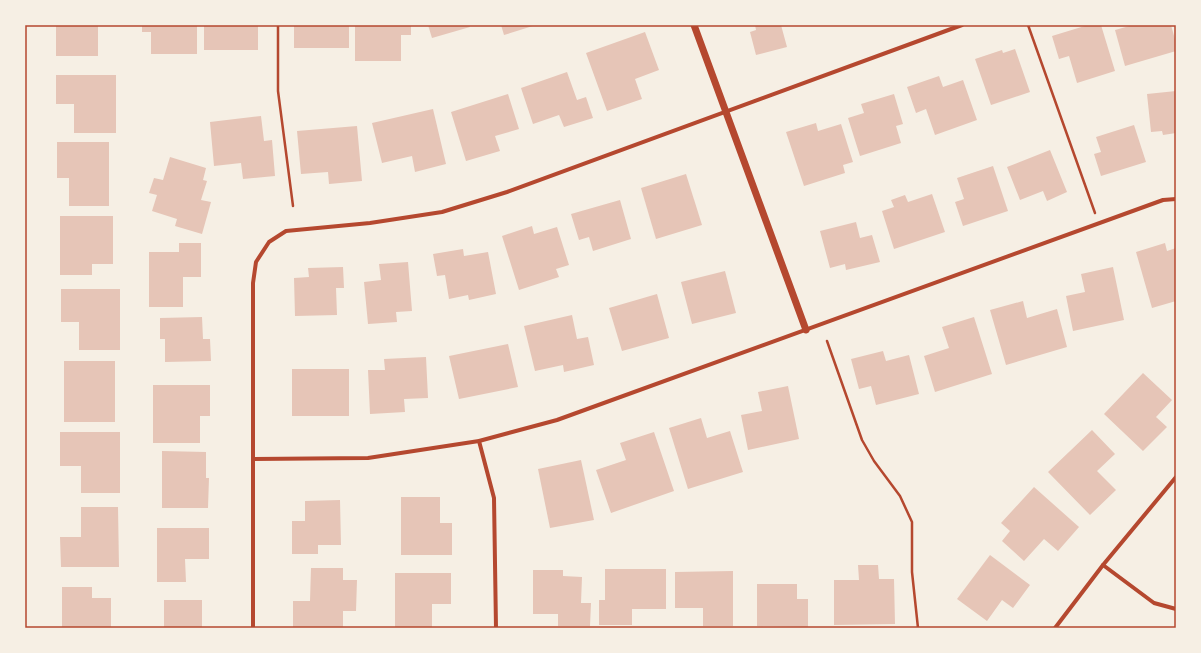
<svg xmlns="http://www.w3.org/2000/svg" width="1201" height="653" viewBox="0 0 1201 653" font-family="'Work Sans',sans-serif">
<rect width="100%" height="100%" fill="#f6efe4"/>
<!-- building -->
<g fill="#e6c5b7">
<rect x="56" y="25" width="42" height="31"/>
<polygon points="142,25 197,25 197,54 151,54 151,32 142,32"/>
<rect x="204" y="25" width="54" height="25"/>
<rect x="294" y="25" width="55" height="23"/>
<polygon points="355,25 411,25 411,35 401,35 401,61 355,61"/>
<polygon points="428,25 469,25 470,27 432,38"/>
<polygon points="501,25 536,25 504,35"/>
<polygon points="755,25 781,25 787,47 756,55 750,32 756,30"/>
<polygon points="1088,25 1101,25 1115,71 1077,83 1069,56 1059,59 1052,36"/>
<polygon points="1133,25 1171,25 1176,43 1176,51 1125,66 1115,30"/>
<polygon points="645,32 659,70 635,79 642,99 607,111 586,53"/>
<polygon points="1015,49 1030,92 991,105 975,59 1002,50 1003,53"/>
<polygon points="567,72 577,100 586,97 593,118 564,127 559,115 533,124 521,88"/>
<polygon points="56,75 116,75 116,133 74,133 74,104 56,104"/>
<polygon points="939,76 943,87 963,80 977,120 935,135 926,109 916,113 907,87"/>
<polygon points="1176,91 1176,133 1163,135 1162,131 1151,132 1147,94"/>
<polygon points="508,94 519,129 495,136 500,151 466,161 451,112"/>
<polygon points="894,94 903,124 896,126 901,143 860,156 848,118 864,113 861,104"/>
<polygon points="433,109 446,164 415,172 412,156 382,163 372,123"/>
<polygon points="261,116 264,141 272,140 275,176 243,179 241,163 214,166 210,122"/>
<polygon points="816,123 818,131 841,124 853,162 843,165 845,173 804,186 786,132"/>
<polygon points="1134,125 1146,162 1101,176 1094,154 1101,152 1096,137"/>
<polygon points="357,126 362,181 329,184 328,172 301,174 297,131"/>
<polygon points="57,142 109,142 109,206 69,206 69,178 57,178"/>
<polygon points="1050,150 1067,192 1047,201 1043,191 1020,200 1007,167"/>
<polygon points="170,157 206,168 203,180 207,181 201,200 211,202 202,234 175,226 177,219 152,211 157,195 149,193 154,178 163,180"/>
<polygon points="993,166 1008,211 963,226 955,202 964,199 957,178"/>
<polygon points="686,174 702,225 656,239 641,188"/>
<polygon points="932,194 945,232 894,249 882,211 894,207 891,200 905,195 908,202"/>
<polygon points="620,200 631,239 593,251 589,237 579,240 571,214"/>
<polygon points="60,216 113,216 113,264 92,264 92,275 60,275"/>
<polygon points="856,222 860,238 872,235 880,262 846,270 845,264 830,268 820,231"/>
<polygon points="532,226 534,234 557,227 569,265 556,269 559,277 519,290 502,236"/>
<polygon points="179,243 201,243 201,277 183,277 183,307 149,307 149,252 179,252"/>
<polygon points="1165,243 1167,251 1176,248 1176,301 1152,308 1136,252"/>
<polygon points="463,249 464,256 488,252 496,294 469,300 468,295 449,299 445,275 437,276 433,254"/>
<polygon points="408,262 412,311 396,312 397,322 368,324 364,282 381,280 379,264"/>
<polygon points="343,267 344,288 336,288 337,315 295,316 294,278 309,277 308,268"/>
<polygon points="1113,267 1124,320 1073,331 1066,296 1085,292 1081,274"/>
<polygon points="725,271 736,313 692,324 681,282"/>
<polygon points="61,289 120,289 120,350 79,350 79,322 61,322"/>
<polygon points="657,294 669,338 622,351 609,308"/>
<polygon points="1023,301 1027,318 1057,309 1067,347 1006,365 990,310"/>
<polygon points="572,315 577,339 588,337 594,365 564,372 563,365 535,371 524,326"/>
<polygon points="202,317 203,339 210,339 211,361 165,362 165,339 160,339 160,318"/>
<polygon points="974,317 992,374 935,392 924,356 949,348 942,327"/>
<polygon points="508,344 518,387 459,399 449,356"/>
<polygon points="883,351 886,361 909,355 919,394 876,405 871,386 859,389 851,359"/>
<polygon points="426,357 428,398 404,399 405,412 370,414 368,370 385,370 384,359"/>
<rect x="64" y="361" width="51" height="61"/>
<rect x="292" y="369" width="57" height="47"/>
<polygon points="1143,373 1172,400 1156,417 1167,427 1143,451 1104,414"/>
<polygon points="153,385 210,385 210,416 200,416 200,443 153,443"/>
<polygon points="788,386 799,439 748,450 741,415 762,411 758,392"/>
<polygon points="701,418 707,438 730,431 743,472 688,489 669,428"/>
<polygon points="1092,430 1115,454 1097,471 1116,490 1090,515 1048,472"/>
<polygon points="60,432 120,432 120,493 81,493 81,466 60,466"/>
<polygon points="654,432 674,491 611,513 596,470 626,460 620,443"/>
<polygon points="162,451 206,452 206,478 209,478 208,508 162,508"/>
<polygon points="581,460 594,520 550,528 538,469"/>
<polygon points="1034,487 1079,527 1058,551 1044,539 1024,561 1002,541 1010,531 1001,523"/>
<polygon points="401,497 440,497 440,523 452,523 452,555 401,555"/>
<polygon points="340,500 341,545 318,545 318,554 292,554 292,521 305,521 305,501"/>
<polygon points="81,507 118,507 119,567 61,567 60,537 81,537"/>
<polygon points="157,528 209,528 209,559 185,559 186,582 157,582"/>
<polygon points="990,555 1030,585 1013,608 1002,600 987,621 957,599"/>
<polygon points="858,565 878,565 879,579 894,579 895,624 834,625 834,580 859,580"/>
<polygon points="311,568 343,568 343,580 357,580 356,611 343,611 343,628 293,628 293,601 310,601"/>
<polygon points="605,569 666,569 666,609 632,609 632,625 599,625 599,600 605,600"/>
<polygon points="533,570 563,570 563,576 582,577 581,603 591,603 590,626 558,626 558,614 533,614"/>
<polygon points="733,571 733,626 703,626 703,608 675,608 675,572"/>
<polygon points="395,573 451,573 451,604 432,604 432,628 395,628"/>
<polygon points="757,584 797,584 797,599 808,599 808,627 757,626"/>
<polygon points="62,587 92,587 92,598 111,598 111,628 62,628"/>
<rect x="164" y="600" width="38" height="28"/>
</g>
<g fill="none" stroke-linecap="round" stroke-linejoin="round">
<!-- path -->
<g stroke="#b5482f" stroke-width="2.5">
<polyline points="278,25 278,91 293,206"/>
<polyline points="1028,25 1095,213"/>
<polyline points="827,341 862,440 874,461 900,496 912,522 912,572 918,628"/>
</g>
<!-- minor -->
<g stroke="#b5482f" stroke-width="4">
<polyline points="479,441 494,498 496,628"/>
<polyline points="253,459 368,458 479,441 557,420 1163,200 1176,199"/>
<polyline points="1103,565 1154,603 1176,609"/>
<polyline points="253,628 253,283 256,262 269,242 286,231 370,223 442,212 507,192 962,25"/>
<polyline points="1055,628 1103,565 1176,477"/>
</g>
<!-- tertiary -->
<polyline stroke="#b5482f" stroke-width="7" points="694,25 806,330"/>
</g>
<!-- border -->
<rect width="1201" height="653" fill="none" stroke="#f6efe4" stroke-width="52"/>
<rect x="26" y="26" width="1149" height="601" fill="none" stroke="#b5482f" stroke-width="1.5"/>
</svg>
